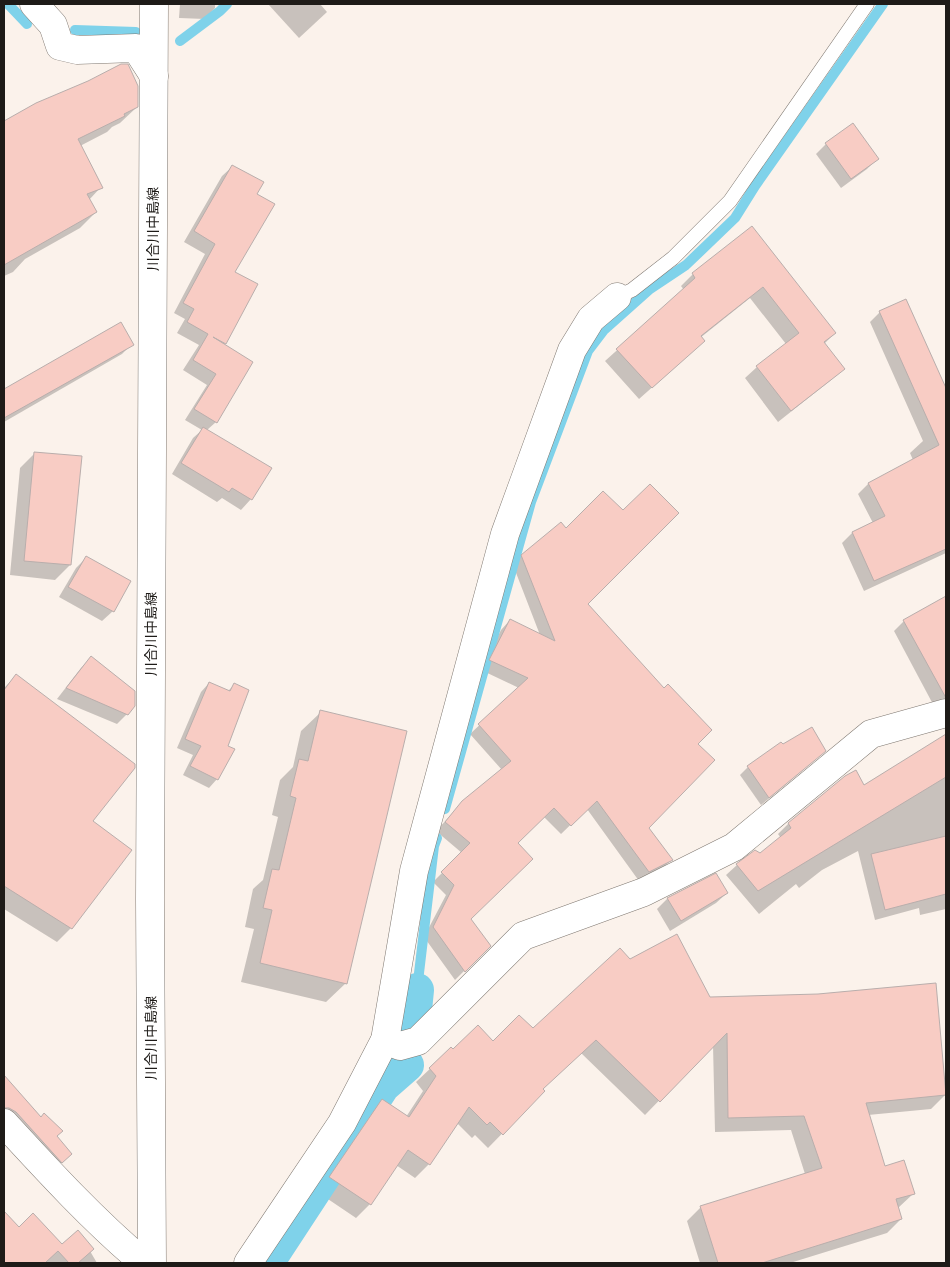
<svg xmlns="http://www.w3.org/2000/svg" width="950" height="1267" viewBox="0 0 950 1267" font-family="Manrope,'Noto Sans JP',sans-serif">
<rect width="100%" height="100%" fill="#fbf2eb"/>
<!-- shadow -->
<g fill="#0003">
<polygon points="180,4 215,4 215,8 205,19 179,18"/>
<polygon points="268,4 320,4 327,12 299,38"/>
<polygon points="36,104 137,107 120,123 112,127 107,132 80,146 101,187 89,200 96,212 80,228 25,259 13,272 4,276 4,122"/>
<polygon points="826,144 877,159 867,169 841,188 816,154"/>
<polygon points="233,166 255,194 234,272 256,285 224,345 216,422 207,430 251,499 241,510 222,498 217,502 172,474 193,438 202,430 185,420 207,385 183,370 199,345 177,333 185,319 174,313 205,254 184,242 222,176"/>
<polygon points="752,228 835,333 824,344 843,369 831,380 778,422 745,378 757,367 786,344 750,298 700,338 691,353 639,399 605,361 684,290 681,286 693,274"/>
<polygon points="906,300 946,390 946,553 864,591 842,543 852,533 873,523 858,494 868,484 913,460 910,453 923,441 870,322 880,312"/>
<polygon points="121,324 132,344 122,354 4,422 4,390"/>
<polygon points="35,453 70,565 55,580 10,575 20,468"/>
<polygon points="522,555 586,604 697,744 648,827 671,860 662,869 639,881 587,809 561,834 544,817 517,843 470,919 489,946 455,980 424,937 446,895 433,882 462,853 436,831 463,802 502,770 470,734 519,688 481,670 501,630 510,620 540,635 513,565"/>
<polygon points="86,558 113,611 102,621 59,597 76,568"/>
<polygon points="944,604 946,604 946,712 935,708 894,631 904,621"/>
<polygon points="91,658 127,714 117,724 57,699 81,668"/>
<polygon points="16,676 92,821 71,928 57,942 4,909 4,688"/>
<polygon points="209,683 228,691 234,685 227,747 217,779 209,788 183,775 193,755 177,748 201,692"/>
<polygon points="321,712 346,983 326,1002 241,982 254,929 245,927 253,889 263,880 278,817 272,815 280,780 293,767 301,731"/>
<polygon points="946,735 946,909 920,915 919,908 875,920 858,851 822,870 799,888 796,884 759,914 726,875 737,865 761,855 781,838 778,834 788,824 845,777 863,786"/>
<polygon points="816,759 761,805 740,775 748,767"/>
<polygon points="716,875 727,893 716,903 670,931 657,909 667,899"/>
<polygon points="630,960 710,999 945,1095 931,1109 868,1115 884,1168 913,1194 898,1208 901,1219 887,1233 790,1263 700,1263 687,1221 701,1207 805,1174 791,1130 715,1132 713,1045 645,1115 581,1053 542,1089 544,1091 488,1148 475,1135 472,1138 457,1123 429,1164 415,1178 396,1165 370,1204 356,1218 316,1191 368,1114 382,1101 406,1117 423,1091 416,1082 451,1049 453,1051 493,1043 533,1030"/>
<polygon points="9,1083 71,1154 57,1167 4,1113 4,1088"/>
<polygon points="4,1213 18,1229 62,1246 90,1251 97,1263 4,1263"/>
</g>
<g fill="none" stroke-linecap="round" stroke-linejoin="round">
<!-- stream -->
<g stroke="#7fd2ea" stroke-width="10">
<polyline points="8,4 27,24"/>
<polyline points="75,30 136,32"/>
<polyline points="180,41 220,11 227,4"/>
<polyline points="445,809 531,502 588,351 604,330 650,289 686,265 735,218 755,186 883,4"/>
<polyline points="417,990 434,846 437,838"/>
</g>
<!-- canal -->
<g stroke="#7fd2ea" stroke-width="34">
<polyline points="414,1020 417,990"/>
<polyline points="267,1263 383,1086 407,1065"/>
</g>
</g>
<!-- building -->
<g fill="#f8ccc4" stroke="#b9aeac">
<polygon points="121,64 128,64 138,86 138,107 124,114 125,116 78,139 103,188 87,194 97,212 4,265 4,121 36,103 88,81"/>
<polygon points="853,123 879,159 851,179 825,143"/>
<polygon points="232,165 264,182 257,194 275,204 235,272 258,284 226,344 213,337 253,362 217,423 194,409 216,374 193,360 208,334 187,322 194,309 183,303 215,244 194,231"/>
<polygon points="752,226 836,333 824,342 845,369 791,411 756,366 799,333 763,287 701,336 705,341 652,388 616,349 695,278 692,273"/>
<polygon points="906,299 946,388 946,549 874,581 852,532 885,516 868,483 939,445 879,311"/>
<polygon points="121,322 134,345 4,418 4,389"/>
<polygon points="203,427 272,468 252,500 232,488 229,492 181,463"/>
<polygon points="34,452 82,456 71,565 24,561"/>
<polygon points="650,484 679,513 588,604 664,688 668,684 712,730 698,744 715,760 649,828 673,860 649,872 597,801 571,826 554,808 518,843 533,859 471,919 491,946 465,972 433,927 454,885 441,872 470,843 445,822 462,801 511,761 478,724 528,678 489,660 510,619 555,641 521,555 561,522 566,528 603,491 623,510"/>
<polygon points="86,556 131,581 114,612 68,587"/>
<polygon points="946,596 946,698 903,620"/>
<polygon points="91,656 135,691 135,706 128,715 66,688"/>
<polygon points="16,674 135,764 135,768 93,821 132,850 72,929 4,886 4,690"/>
<polygon points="209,682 230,691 234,683 249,690 228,746 235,749 218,780 190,766 201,746 185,739"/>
<polygon points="320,710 407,731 347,984 260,963 272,910 263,908 272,869 279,870 296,798 290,796 299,759 308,761"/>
<polygon points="812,727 826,751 769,798 747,766 781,742 783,744"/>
<polygon points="946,734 946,777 758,891 736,864 755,850 760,853 791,828 788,823 845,776 856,770 864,785"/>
<polygon points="946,836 946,894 885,910 871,854"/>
<polygon points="716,873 728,893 681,921 667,898"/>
<polygon points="677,934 710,997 818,994 936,983 946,1095 866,1103 885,1166 904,1160 915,1194 896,1199 902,1219 762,1263 718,1263 700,1206 822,1168 804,1116 728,1118 727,1033 660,1102 596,1040 543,1089 545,1091 503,1135 490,1122 487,1125 469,1107 430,1165 408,1150 371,1205 329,1177 382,1099 409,1117 436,1076 429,1068 451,1047 453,1049 478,1025 493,1041 519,1015 533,1028 620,948 630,959"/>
<polygon points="4,1075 41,1117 44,1113 63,1131 57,1136 72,1154 62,1163 16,1112 9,1108 4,1108"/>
<polygon points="4,1211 19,1227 33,1213 62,1244 78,1230 94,1249 78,1263 69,1263 58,1251 45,1263 4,1263"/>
</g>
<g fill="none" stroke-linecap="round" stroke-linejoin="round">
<!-- lane casing -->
<g stroke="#7f7871" stroke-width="15">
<polyline id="lane" points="617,297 632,290 673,258 730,201 867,4"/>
</g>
<!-- street casing -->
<g stroke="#7f7871" stroke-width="29">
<g id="street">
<polyline points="34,4 53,25 60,46 77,50 136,48 154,76"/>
<polyline points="385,1040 400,1046 418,1041 523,936 644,892 734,847 871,734 946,713"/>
<path d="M4,1123C49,1172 94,1221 144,1263"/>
<polyline points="248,1263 342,1123 385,1040 414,871 505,534 572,350 591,319 617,297"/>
</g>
</g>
<!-- secondary casing -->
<g stroke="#7f7871" stroke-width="29">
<polyline id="secondary" points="152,1263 150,899 154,4"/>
</g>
<!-- lane -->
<use href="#lane" stroke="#fff" stroke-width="14"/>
<!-- street -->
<use href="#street" stroke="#fff" stroke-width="28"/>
<!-- secondary -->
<use href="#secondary" stroke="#fff" stroke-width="28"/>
</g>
<g text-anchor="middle" stroke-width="4" stroke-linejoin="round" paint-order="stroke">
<!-- street labels -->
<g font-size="14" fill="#1e1b18" stroke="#fff">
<text transform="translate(153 229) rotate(-90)" y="5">川合川中島線</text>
<text transform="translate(151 634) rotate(-90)" y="5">川合川中島線</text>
<text transform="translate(151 1038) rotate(-90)" y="5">川合川中島線</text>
</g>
</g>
<!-- border -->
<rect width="950" height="1267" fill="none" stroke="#1e1b18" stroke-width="10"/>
</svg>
